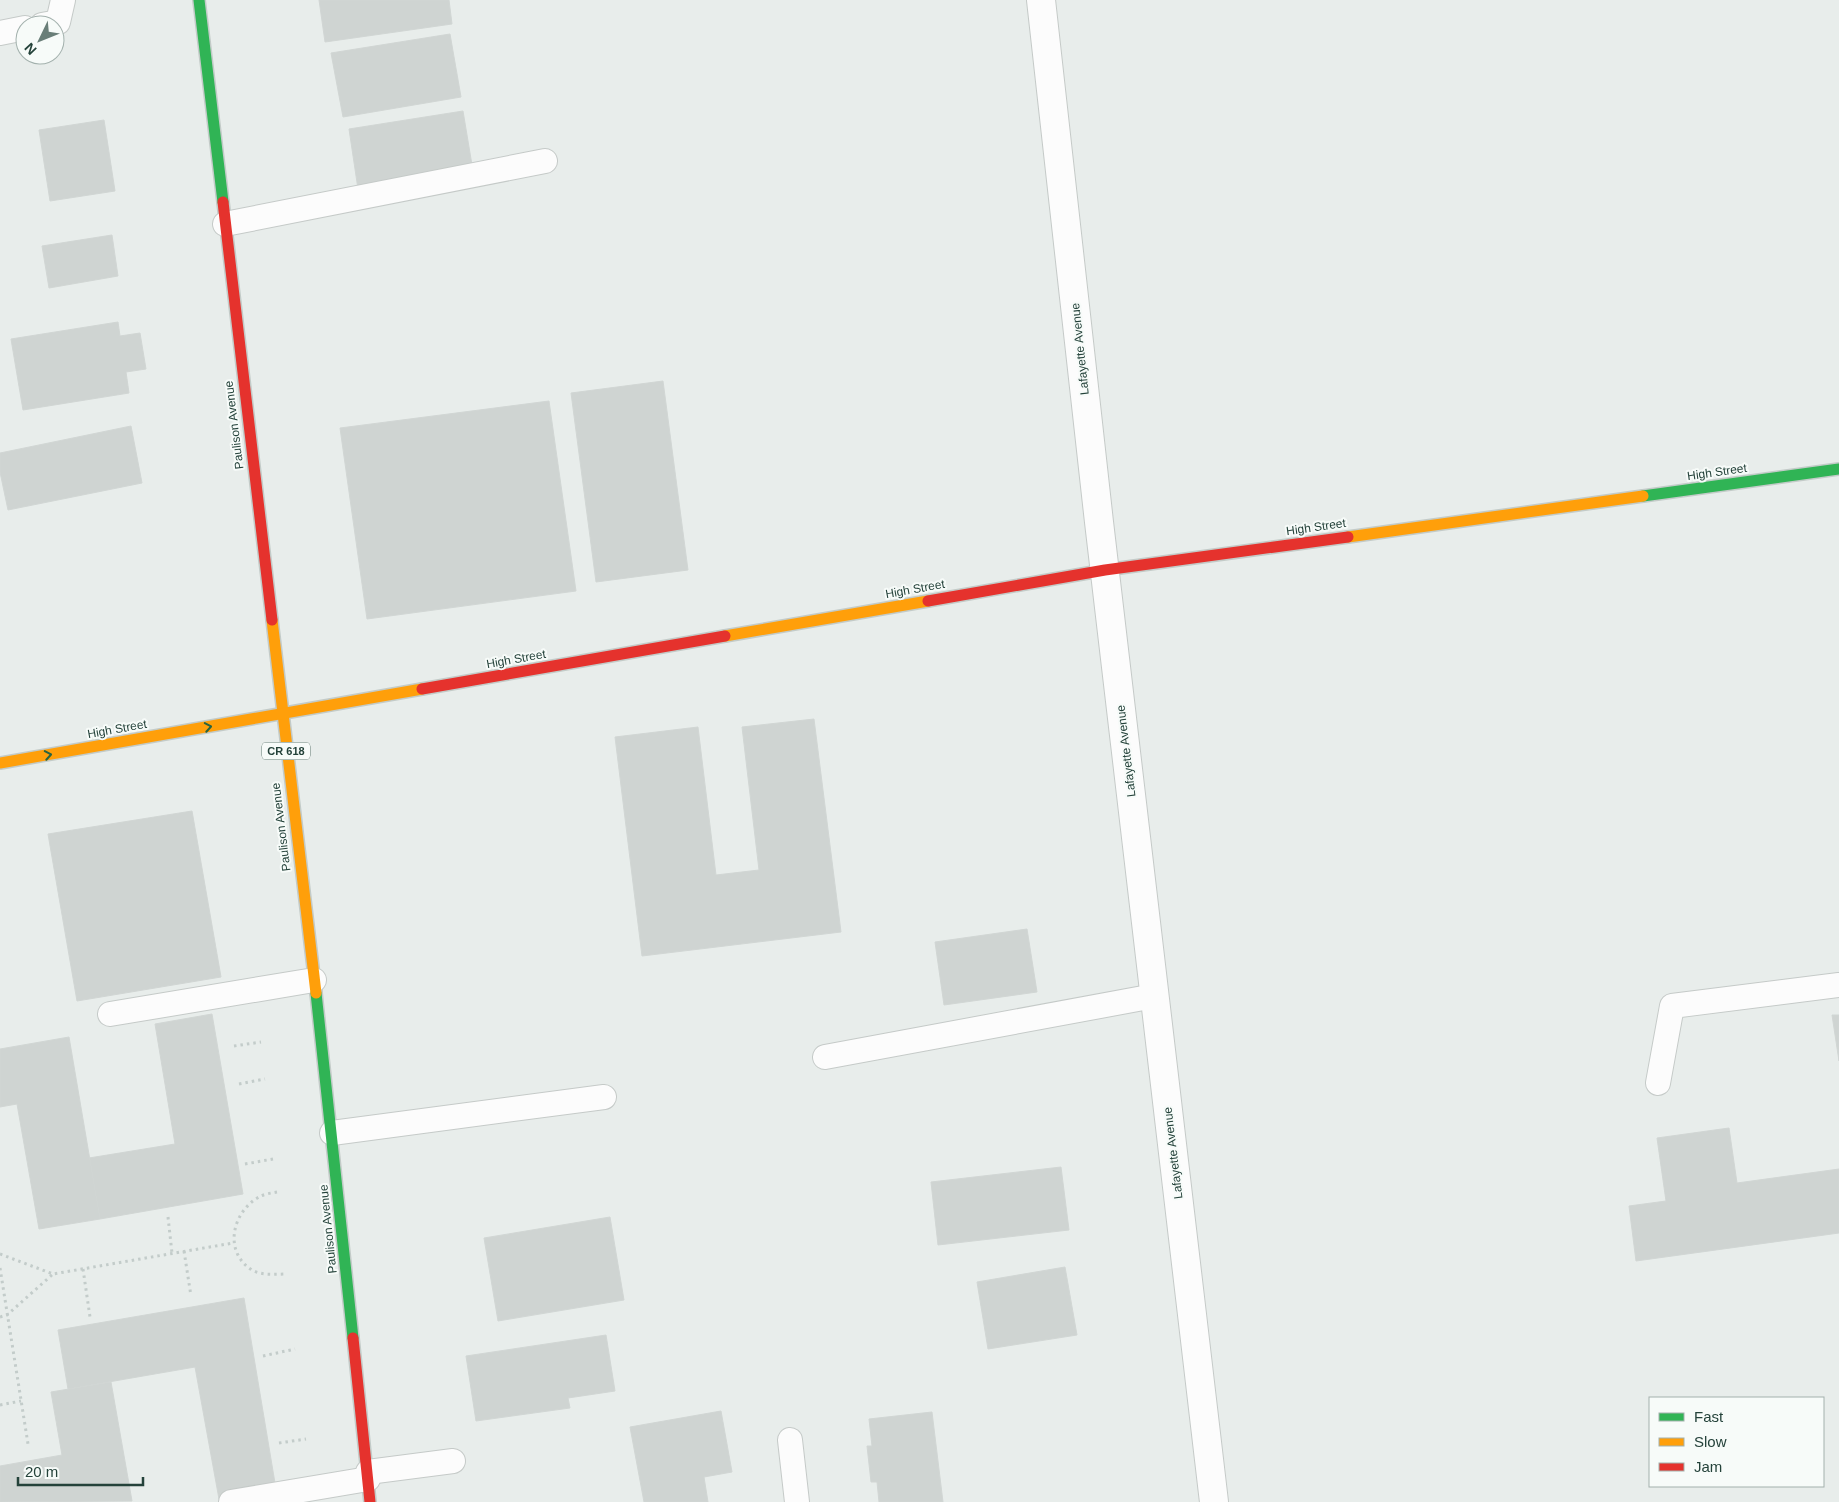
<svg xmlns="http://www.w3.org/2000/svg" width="1839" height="1502" viewBox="0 0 1839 1502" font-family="Arial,sans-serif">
<rect width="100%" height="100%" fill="#e8edeb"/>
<!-- building -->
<g fill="#cfd4d2" stroke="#d1d6d4">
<polygon points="319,0 449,0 452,24 325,42"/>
<polygon points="450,34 461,97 343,117 331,53"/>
<polygon points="463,111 473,171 358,189 349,129"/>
<polygon points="104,120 115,191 50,201 39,130"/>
<polygon points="112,235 118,276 49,288 42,246"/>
<polygon points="118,322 120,336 140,333 146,369 126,372 129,393 23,410 11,339"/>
<polygon points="663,381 688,570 596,582 571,393"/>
<polygon points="549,401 576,591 367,619 340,428"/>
<polygon points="131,426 142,483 8,510 0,472 0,453"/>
<polygon points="814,719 841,932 642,956 615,737 698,727 716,875 759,870 742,727"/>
<polygon points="192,811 221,977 77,1001 48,834"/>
<polygon points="1027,929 1037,992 944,1005 935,942"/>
<polygon points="212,1014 243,1194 100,1219 89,1158 175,1144 155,1024"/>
<polygon points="1832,1015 1839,1015 1839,1061"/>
<polygon points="69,1037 100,1219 39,1229 17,1104 0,1107 0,1049"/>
<polygon points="1729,1128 1737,1183 1839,1169 1839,1233 1636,1261 1629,1206 1666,1201 1657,1138"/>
<polygon points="1061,1167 1069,1230 938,1245 931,1182"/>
<polygon points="610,1217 624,1300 498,1321 484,1238"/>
<polygon points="1065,1267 1077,1335 988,1349 977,1282"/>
<polygon points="244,1298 276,1489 219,1499 195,1367 68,1389 58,1330"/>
<polygon points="606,1335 615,1391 568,1398 570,1408 476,1421 466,1356"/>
<polygon points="111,1382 132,1501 0,1502 0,1466 62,1455 51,1392"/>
<polygon points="721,1411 732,1472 704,1477 708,1502 644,1502 630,1427"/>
<polygon points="932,1412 943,1502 879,1502 877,1482 871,1482 867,1446 872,1446 869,1419"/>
</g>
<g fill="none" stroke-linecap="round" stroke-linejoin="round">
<!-- lane casing -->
<g stroke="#c5cac8" stroke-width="26">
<g id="lane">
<polyline points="42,25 58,22 63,0"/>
<polyline points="0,33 25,28"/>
<polyline points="225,224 545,161"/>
<polyline points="110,1014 314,980"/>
<polyline points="825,1057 1154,996"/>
<polyline points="1658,1083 1672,1006 1839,985"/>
<polyline points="332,1133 604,1097"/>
<polyline points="790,1440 797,1502"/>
<polyline points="368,1472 453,1461"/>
<polyline points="231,1502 368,1479"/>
</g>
</g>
<!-- street casing -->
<g stroke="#c5cac8" stroke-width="30">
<polyline id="street" points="1041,0 1099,522 1214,1502"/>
</g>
<!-- fast casing -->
<g stroke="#c3cbc8" stroke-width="14">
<g id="fast">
<polyline points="199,0 223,202"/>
<polyline points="1643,496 1839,469"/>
<polyline points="316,993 353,1338"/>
</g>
</g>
<!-- slow casing -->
<g stroke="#c3cbc8" stroke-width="14">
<g id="slow">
<polyline points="1348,537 1643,496"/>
<polyline points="272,620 316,993"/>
<polyline points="725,636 928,601"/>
<polyline points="0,763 422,689"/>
</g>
</g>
<!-- jam casing -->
<g stroke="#c3cbc8" stroke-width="14">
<g id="jam">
<polyline points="223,202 272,620"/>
<polyline points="928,601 1105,570 1348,537"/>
<polyline points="422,689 725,636"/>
<polyline points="353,1338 370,1502"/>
</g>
</g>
<!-- path -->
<g stroke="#c3ccca" stroke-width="3" stroke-dasharray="2.5 4" stroke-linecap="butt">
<polyline points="234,1046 261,1042"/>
<polyline points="239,1084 265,1079"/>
<polyline points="245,1164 273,1159"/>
<path d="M277,1192C271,1193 264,1194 259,1197C232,1212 223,1252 252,1270C262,1276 277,1274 287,1274"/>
<polyline points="168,1217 172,1253"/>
<polyline points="184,1251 191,1296"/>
<polyline points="0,1254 53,1274 233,1243"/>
<polyline points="0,1268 28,1444"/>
<polyline points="83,1269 90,1317"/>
<polyline points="0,1317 7,1315 53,1274"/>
<polyline points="263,1356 295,1349"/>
<polyline points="0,1405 21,1401"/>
<polyline points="279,1443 306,1439"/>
</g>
<!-- lane -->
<use href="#lane" stroke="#fcfcfc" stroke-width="24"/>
<!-- street -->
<use href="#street" stroke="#fcfcfc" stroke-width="28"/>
<!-- fast -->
<use href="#fast" stroke="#30b455" stroke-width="11"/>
<!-- slow -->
<use href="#slow" stroke="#ff9f0a" stroke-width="11"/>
<!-- jam -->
<use href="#jam" stroke="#e5322d" stroke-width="11"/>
</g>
<!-- one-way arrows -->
<defs><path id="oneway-chevron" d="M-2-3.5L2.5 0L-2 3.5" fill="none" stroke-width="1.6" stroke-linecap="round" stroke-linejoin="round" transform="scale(1.25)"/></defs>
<g stroke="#286442">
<use href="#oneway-chevron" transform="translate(208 727) rotate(-10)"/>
<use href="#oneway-chevron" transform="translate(48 755) rotate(-10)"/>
</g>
<g text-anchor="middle" stroke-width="4" stroke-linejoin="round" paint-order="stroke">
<!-- shield labels -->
<rect fill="#f7fbf9" stroke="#637a73" stroke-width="1" x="262" y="742.5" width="48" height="17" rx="4"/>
<g font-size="11" font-weight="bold" fill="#24423a">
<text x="286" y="755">CR 618</text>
</g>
<!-- street labels -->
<g font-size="12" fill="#24423a" stroke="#f7fbf9">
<text transform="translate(1080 349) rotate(-96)" y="4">Lafayette Avenue</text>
<text transform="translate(234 425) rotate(-97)" y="4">Paulison Avenue</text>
<text transform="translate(1717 472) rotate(-8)" y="4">High Street</text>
<text transform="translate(1316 527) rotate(-8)" y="4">High Street</text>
<text transform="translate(915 589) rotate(-10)" y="4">High Street</text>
<text transform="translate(516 659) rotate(-10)" y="4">High Street</text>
<text transform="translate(117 729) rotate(-10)" y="4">High Street</text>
<text transform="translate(1126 751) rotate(-97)" y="4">Lafayette Avenue</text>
<text transform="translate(281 827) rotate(-97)" y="4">Paulison Avenue</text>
<text transform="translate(1173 1153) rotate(-97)" y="4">Lafayette Avenue</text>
<text transform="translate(328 1229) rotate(-96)" y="4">Paulison Avenue</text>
</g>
</g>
<!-- legend -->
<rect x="1649" y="1397" width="175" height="90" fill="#f7fbf9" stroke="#a3b1ad"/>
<rect x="1659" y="1413" width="25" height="8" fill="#30b455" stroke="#a3b1ad"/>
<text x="1694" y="1422" font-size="15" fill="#24423a">Fast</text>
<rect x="1659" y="1438" width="25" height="8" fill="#ff9f0a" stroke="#a3b1ad"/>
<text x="1694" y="1447" font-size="15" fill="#24423a">Slow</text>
<rect x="1659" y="1463" width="25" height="8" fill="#e5322d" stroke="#a3b1ad"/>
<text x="1694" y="1472" font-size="15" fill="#24423a">Jam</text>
<!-- north arrow -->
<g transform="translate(40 40) rotate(227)"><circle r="24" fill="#f7fbf9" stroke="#a3b1ad"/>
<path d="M0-4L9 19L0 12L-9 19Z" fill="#697e78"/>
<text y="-8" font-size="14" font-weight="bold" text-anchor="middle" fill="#24423a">N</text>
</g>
<!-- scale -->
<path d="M18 1477v8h125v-8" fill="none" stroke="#24423a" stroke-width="2.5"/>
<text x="25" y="1477" font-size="15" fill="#24423a" stroke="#f7fbf9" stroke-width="4" paint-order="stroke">20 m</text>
</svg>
